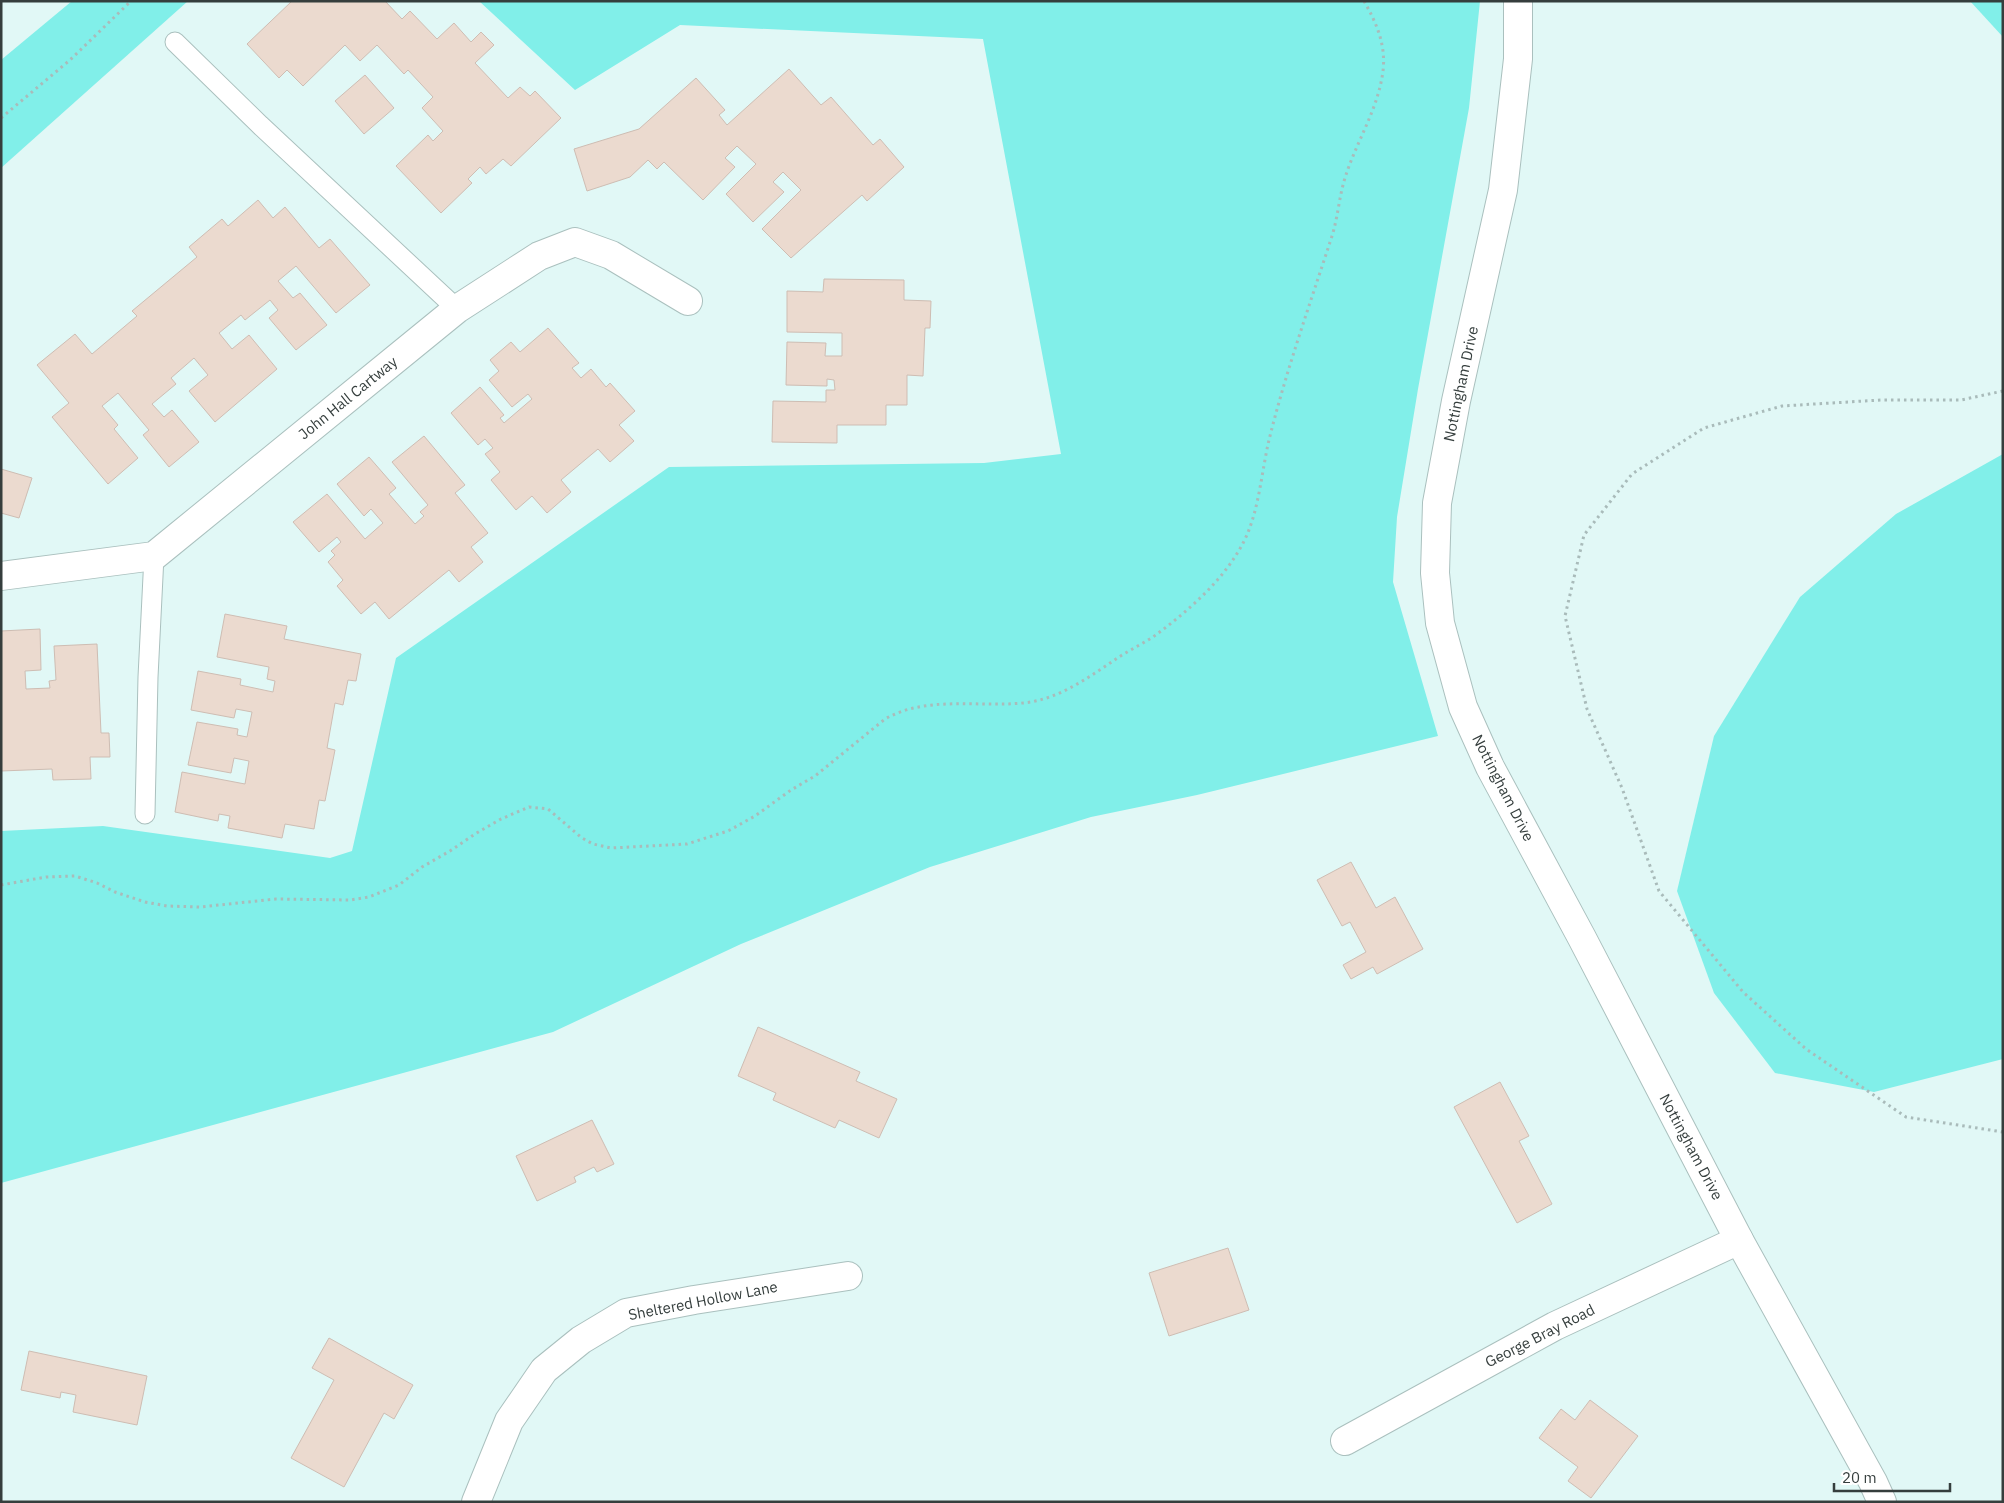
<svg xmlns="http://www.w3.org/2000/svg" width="2004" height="1503" viewBox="0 0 2004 1503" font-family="'IBM Plex Sans',sans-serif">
<rect width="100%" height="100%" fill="#e1f8f6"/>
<!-- green -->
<g fill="#81efe9">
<polygon points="72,1 188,1 1,168 1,60"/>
<polygon points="479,1 1480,1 1469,108 1418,389 1397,517 1393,582 1438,736 1197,795 1091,817 930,867 741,944 553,1032 1,1183 1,831 103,826 330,858 352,851 396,658 669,467 984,463 1061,454 983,39 680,25 575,90"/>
<polygon points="1970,1 2003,1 2003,37"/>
<polygon points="2003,454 2003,1059 1874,1092 1775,1073 1714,993 1677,891 1714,736 1800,597 1896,514"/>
</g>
<!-- building -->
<g fill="#ebdacf" stroke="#cebdb3">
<polygon points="292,1 385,1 402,19 410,11 437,39 454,23 471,42 481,32 494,45 475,63 508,98 520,87 530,96 535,91 561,118 511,166 503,159 486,174 480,167 468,179 472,183 441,213 396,166 428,135 433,141 443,131 422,108 433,97 408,70 404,74 377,45 360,61 345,45 303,86 287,70 279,78 247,44"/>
<polygon points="789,69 821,105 831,97 873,145 880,139 904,167 867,201 862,195 791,258 762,229 801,190 783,172 773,182 784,192 753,222 726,194 756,164 737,146 725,158 735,167 703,200 664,162 657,169 648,160 630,177 587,191 574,149 639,129 696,78 725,110 719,115 727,125"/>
<polygon points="365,75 394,108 364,134 335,101"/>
<polygon points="258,200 273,218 285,207 319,248 330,239 370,285 336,313 296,266 278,281 293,298 300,293 327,325 296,350 269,318 278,310 270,300 245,320 241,315 219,333 232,349 249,335 277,369 215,422 189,391 208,375 194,358 171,378 176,384 152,404 164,417 172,410 199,442 169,467 143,435 149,430 118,393 102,406 118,425 114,429 138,458 108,484 52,417 69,403 37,365 75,334 92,354 137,316 132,311 197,257 189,247 222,219 228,226"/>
<polygon points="824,279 904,280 904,300 931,301 930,328 925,328 923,376 907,375 907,405 886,405 886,425 837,425 837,443 772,442 773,401 826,402 826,390 835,390 834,380 827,379 827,386 786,385 787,342 826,343 825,356 842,356 842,333 787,332 787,291 823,292"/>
<polygon points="548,328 579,363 572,368 581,378 591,369 606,387 610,383 635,411 619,425 634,441 610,462 598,449 561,480 571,492 547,513 532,496 516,510 491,480 500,472 485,454 493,448 485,439 478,445 451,413 480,387 504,415 500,418 504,423 532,399 528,394 512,407 489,380 499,371 490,360 511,342 520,352"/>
<polygon points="424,436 465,485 455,493 488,533 471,547 483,562 459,582 449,570 389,619 375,602 361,614 337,586 343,580 328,562 335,555 331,551 341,542 337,537 319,552 293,522 327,494 365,539 383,523 371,509 364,516 337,484 369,457 396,488 389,494 415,524 424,516 420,512 428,505 392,462"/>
<polygon points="1,469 32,478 19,518 1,513"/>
<polygon points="225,614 287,626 284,639 361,654 356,681 348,680 343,705 335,703 327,748 335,750 325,801 319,800 314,829 285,824 282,838 228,828 230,816 219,814 218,821 175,812 182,772 245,784 249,761 234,758 231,773 188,765 197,722 238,729 237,735 247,737 252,712 236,709 234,718 191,710 198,671 241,679 240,685 273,692 275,681 267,679 269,667 217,657"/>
<polygon points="40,629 41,670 25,671 26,689 50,688 49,681 56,680 54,646 97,644 101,733 109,733 110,757 90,757 91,779 53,780 52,769 1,771 1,631"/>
<polygon points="1351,862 1376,908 1395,897 1423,949 1377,974 1373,967 1351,979 1343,965 1366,952 1350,922 1342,926 1317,880"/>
<polygon points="758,1027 860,1072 856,1081 897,1099 879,1138 839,1120 835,1128 773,1100 776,1093 738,1076"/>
<polygon points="1500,1082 1529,1136 1519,1141 1552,1204 1517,1223 1454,1107"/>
<polygon points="592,1120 614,1164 597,1172 594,1167 574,1177 576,1182 537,1201 516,1156"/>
<polygon points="1228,1248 1249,1310 1169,1336 1149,1273"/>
<polygon points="329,1338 413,1385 394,1419 384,1413 344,1487 291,1458 334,1380 312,1368"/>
<polygon points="29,1351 147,1376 137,1425 73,1412 76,1395 61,1392 60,1398 21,1390"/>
<polygon points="1590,1400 1638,1436 1591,1498 1568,1481 1578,1467 1539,1438 1561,1409 1575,1420"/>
</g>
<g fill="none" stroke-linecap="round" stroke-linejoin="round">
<!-- lane casing -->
<g stroke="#aac0be" stroke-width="21">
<g id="lane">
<polyline points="175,42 260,125 457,309"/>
<polyline points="145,814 148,677 154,556"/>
</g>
</g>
<!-- street casing -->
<g stroke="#aac0be" stroke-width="30">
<g id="street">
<polyline points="1518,1 1518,59 1503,190 1456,401 1437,503 1435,573 1440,623 1463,707 1490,767 1582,938 1739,1240 1873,1482 1882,1502"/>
<polyline points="1,576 154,556 457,309 539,256 575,242 611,255 688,301"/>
<polyline points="1345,1441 1555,1326 1739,1240"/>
<polyline points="476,1502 509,1421 544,1370 581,1340 626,1313 694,1300 848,1276"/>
</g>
</g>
<!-- path -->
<g stroke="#a9bbba" stroke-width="3" stroke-dasharray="2.5 4" stroke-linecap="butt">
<polyline points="1,118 70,60 131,1"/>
<polyline points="2003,391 1961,400 1881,400 1782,406 1704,428 1632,474 1584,535 1565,616 1587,709 1622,788 1659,891 1743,992 1806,1049 1906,1117 2003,1132"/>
<path d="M1,885L46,877L75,876L97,883L115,892L145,902L167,906L200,907L276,899L350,900L369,897L399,885L422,867L450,851L475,834L501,819L529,807L548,809L582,838L593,844L611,848L687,844L728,831L755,816L791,790L815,776L885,719C929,694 983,709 1031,702C1064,696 1092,675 1119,657C1130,650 1142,644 1153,637C1187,612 1222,582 1242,545C1259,514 1261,474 1269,440C1286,371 1310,304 1332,236C1338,217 1339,197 1345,178C1356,142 1378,110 1383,71C1386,45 1377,24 1364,1"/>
</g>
<!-- lane -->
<use href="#lane" stroke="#fff" stroke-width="19"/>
<!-- street -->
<use href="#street" stroke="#fff" stroke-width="28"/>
</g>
<g text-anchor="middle" stroke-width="5" stroke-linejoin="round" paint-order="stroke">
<!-- street labels -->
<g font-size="15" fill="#353e3d" stroke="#fff">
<text transform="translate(1461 384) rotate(-78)" y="5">Nottingham Drive</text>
<text transform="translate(348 398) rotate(-39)" y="5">John Hall Cartway</text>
<text transform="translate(1503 788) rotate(63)" y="5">Nottingham Drive</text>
<text transform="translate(1691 1147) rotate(62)" y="5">Nottingham Drive</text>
<text transform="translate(703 1301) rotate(-11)" y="5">Sheltered Hollow Lane</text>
<text transform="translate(1540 1336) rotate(-27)" y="5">George Bray Road</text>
</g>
</g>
<!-- border -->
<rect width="2004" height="1503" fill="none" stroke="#353e3d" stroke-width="5"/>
<!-- scale -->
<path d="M1834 1483v8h116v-8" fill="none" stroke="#353e3d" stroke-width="2.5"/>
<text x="1842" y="1483" font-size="15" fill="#353e3d" stroke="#ffffff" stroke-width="4" paint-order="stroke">20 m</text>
</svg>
